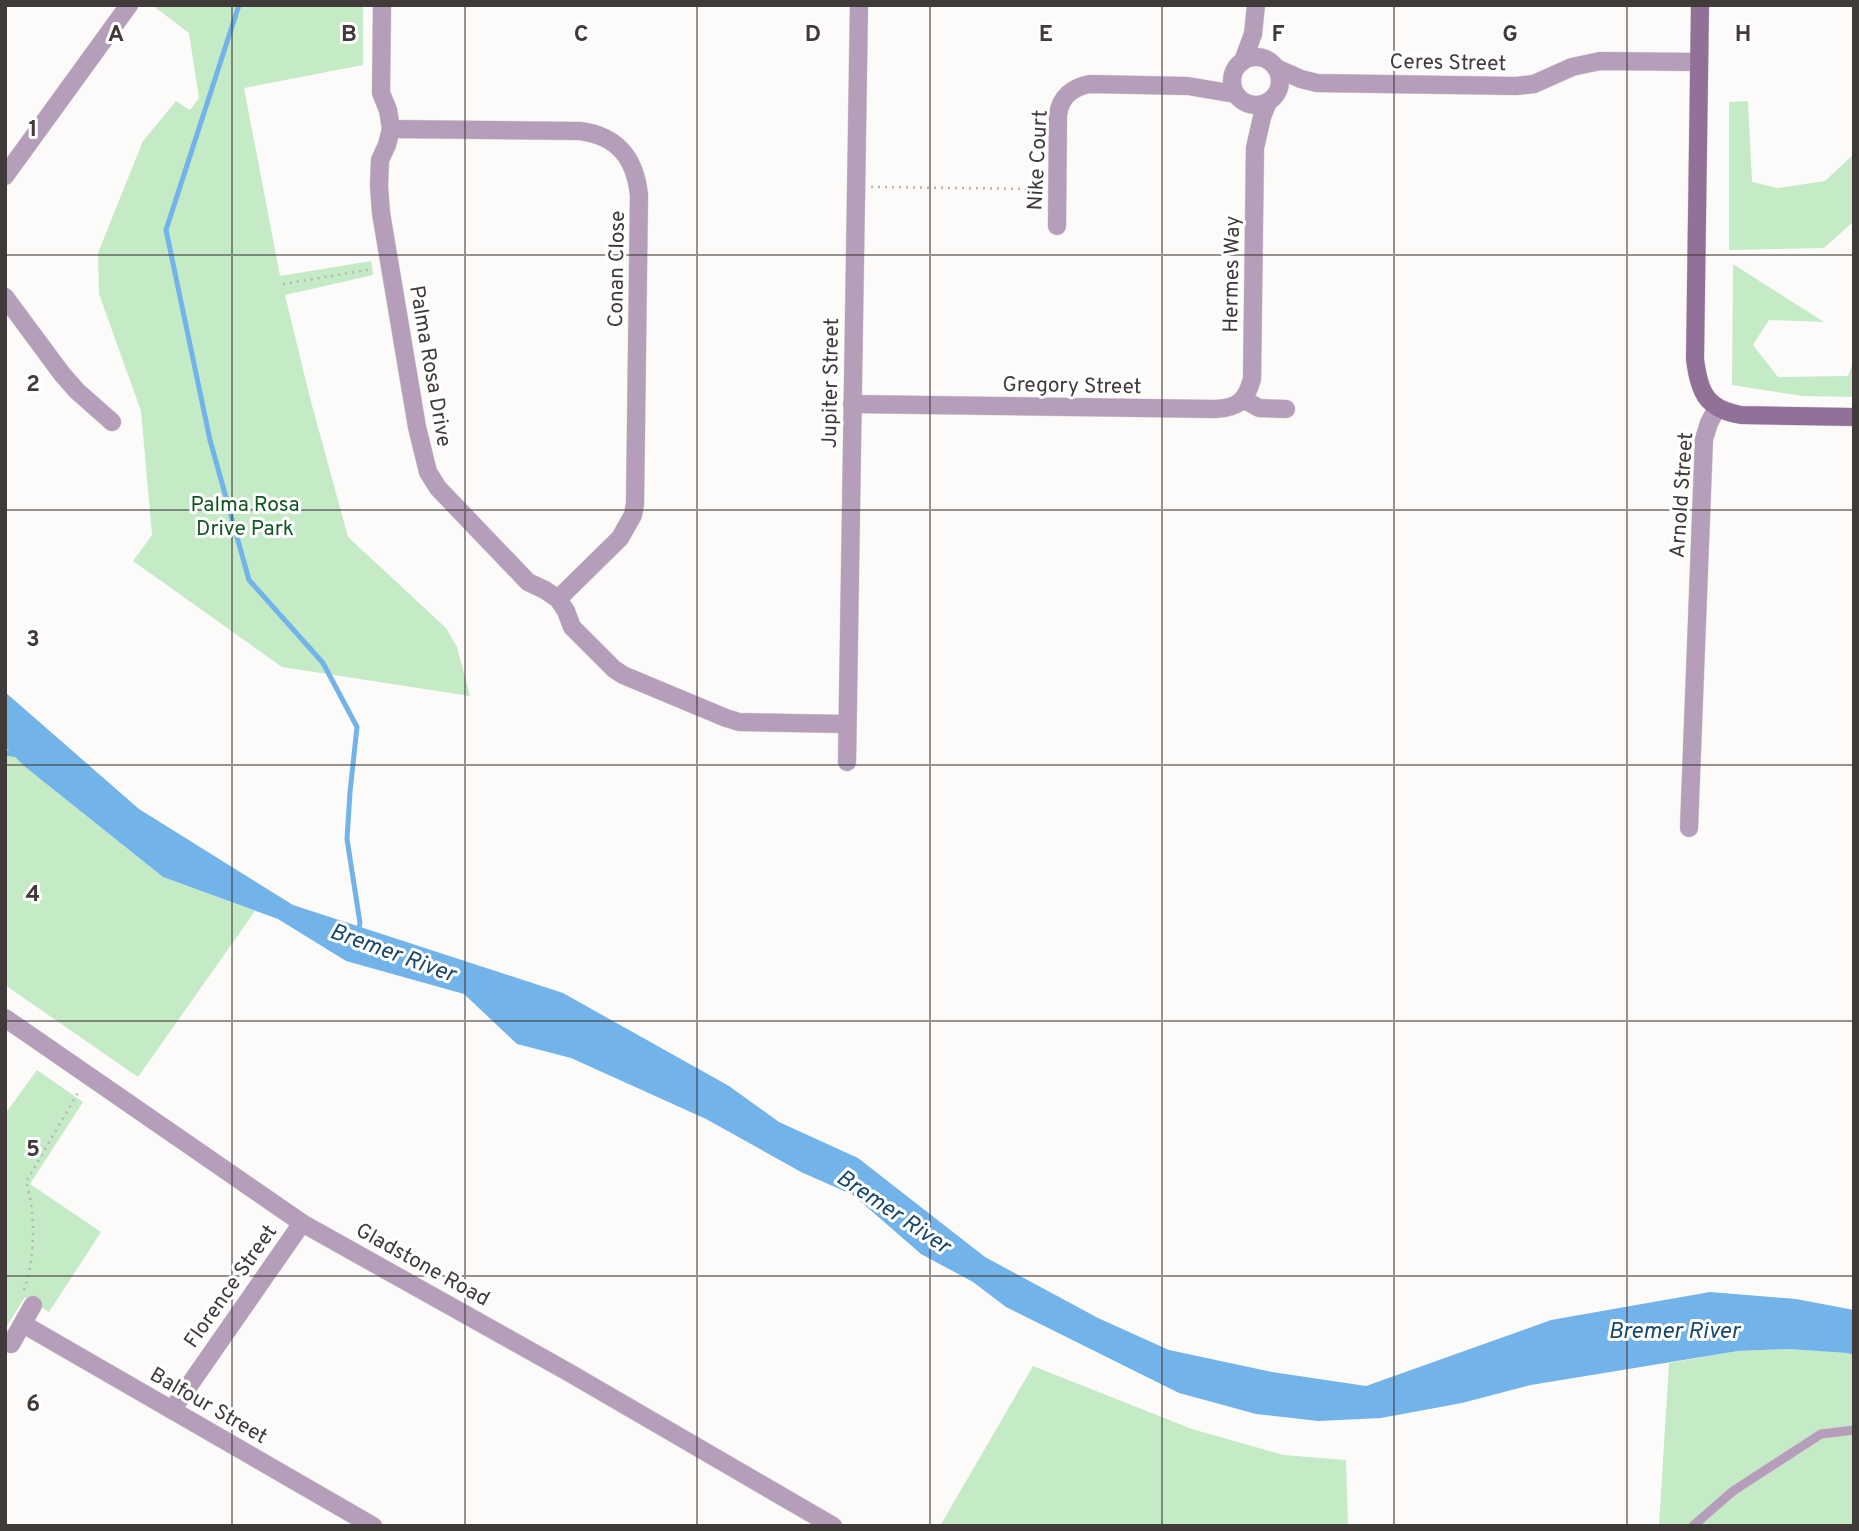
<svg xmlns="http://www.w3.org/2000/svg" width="1859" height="1531" viewBox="0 0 1859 1531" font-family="Overpass,sans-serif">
<rect width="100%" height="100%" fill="#fdfbf9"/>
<!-- green -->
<g fill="#c4eac6">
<polygon points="152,5 363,5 363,65 244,88 280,276 371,261 373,275 285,295 310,398 348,537 446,628 457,647 470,696 282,667 133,561 152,535 141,411 99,294 98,253 143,141 176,101 190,110 199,98 189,33"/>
<polygon points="1748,101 1752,182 1778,188 1825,181 1854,154 1854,221 1824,248 1729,250 1729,102"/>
<polygon points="1733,264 1824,322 1769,320 1753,345 1778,377 1848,376 1854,360 1854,397 1803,396 1732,385"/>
<polygon points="5,747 24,766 163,877 255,911 138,1077 5,985"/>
<polygon points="37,1070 83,1102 30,1184 101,1232 49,1312 25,1297 5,1329 5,1114"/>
<polygon points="1788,1349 1847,1353 1854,1355 1854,1526 1659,1526 1669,1363 1738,1351"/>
<polygon points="1033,1366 1192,1429 1283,1455 1346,1460 1348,1526 940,1526"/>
</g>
<!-- water -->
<polygon fill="#72b4e9" points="5,692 139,809 293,905 563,993 729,1086 779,1122 858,1158 985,1257 1098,1318 1169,1350 1272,1372 1366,1386 1551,1320 1710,1292 1796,1299 1854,1310 1854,1355 1847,1353 1788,1349 1738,1351 1531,1385 1462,1403 1381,1418 1318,1421 1256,1414 1179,1393 1006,1307 973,1282 921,1254 853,1195 801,1172 706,1119 571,1058 517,1044 464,994 346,961 278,919 163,877 24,766 5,747"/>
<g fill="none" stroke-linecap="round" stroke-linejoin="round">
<!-- stream -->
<g stroke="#72b4e9" stroke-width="5">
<polyline points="239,5 166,230 210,440 249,580 323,663 357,727 350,792 347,839 360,923 358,933"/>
<polyline points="5,753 19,755"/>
</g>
<!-- lane casing -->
<g stroke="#dbd8d6" stroke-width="10">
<polyline id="lane" points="1693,1526 1733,1491 1821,1434 1854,1430"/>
</g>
<!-- street casing -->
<g stroke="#dbd8d6" stroke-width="19">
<g id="street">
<polyline points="382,5 381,93 388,110 391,129 387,145 380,160 379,186 381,213 417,427 428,472 438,488 528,582 545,590 558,599 566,611 572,627 614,669 623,675 726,718 739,722 847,724"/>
<circle cx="1256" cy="81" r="24"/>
<polyline points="1243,61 1253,34 1256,5"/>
<polyline points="1276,68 1301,79 1317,83 1516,86 1534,84 1572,67 1600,61 1699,62"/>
<path d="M391,129L580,131C618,136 635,158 639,195L635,504L633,515L620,538L558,599"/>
<polyline points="5,176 129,5"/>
<path d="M1057,226L1058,115C1060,97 1073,87 1090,84L1188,86L1235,94"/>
<polyline points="5,297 62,374 77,391 112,422"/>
<polyline points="1243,399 1259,408 1286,409"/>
<path d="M852,404L1215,409C1238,408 1246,401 1252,379L1255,148L1262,117L1268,102"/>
<polyline points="847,762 859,5"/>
<polyline points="1689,828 1704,439 1709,423 1717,408"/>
<polyline points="5,1018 302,1223 568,1372 833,1526"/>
<polyline points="23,1324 373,1526"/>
<polyline points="11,1344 33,1305"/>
<polyline points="172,1410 302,1223"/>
</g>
</g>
<!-- secondary casing -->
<g stroke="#dbd8d6" stroke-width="19">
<path id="secondary" d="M1700,5L1695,359C1699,392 1706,409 1741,415L1854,417"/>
</g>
<!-- path -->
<g stroke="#b9b5b3" stroke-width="2.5" stroke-dasharray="2 5" stroke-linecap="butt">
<polyline points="871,187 1040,189"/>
<polyline points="283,284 373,269"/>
<path d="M24,1290C35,1261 36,1211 26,1182L80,1089"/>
</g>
<!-- lane -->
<use href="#lane" stroke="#b59eb9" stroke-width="9"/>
<!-- street -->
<use href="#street" stroke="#b59eb9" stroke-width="18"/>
<!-- secondary -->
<use href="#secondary" stroke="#927198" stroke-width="18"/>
</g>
<!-- grid -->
<path fill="none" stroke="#403a38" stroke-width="2" stroke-opacity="0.55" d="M232,5V1526M465,5V1526M697,5V1526M930,5V1526M1162,5V1526M1394,5V1526M1627,5V1526M5,255H1854M5,510H1854M5,765H1854M5,1021H1854M5,1276H1854"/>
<g text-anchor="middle" stroke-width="6" stroke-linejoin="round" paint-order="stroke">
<!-- street labels -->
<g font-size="21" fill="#403a38" stroke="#fff">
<text transform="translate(1448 62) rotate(1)" y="7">Ceres Street</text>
<text transform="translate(1037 160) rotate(-87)" y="7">Nike Court</text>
<text transform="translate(616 269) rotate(-89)" y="7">Conan Close</text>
<text transform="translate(1231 274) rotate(-89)" y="7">Hermes Way</text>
<text transform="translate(431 366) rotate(80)" y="7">Palma Rosa Drive</text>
<text transform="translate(830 383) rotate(-89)" y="7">Jupiter Street</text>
<text transform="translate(1072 385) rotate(1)" y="7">Gregory Street</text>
<text transform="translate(1681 495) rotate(-86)" y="7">Arnold Street</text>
<text transform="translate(423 1264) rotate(29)" y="7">Gladstone Road</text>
<text transform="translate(230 1286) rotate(-55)" y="7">Florence Street</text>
<text transform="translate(209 1405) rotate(30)" y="7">Balfour Street</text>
</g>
<!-- park labels -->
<g font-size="21" fill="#115521" stroke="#fff">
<text x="245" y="511">Palma Rosa<tspan x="245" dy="24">Drive Park</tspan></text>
</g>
<!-- water labels -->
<g font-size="23" font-style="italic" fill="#18486c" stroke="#fff">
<text transform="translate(393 952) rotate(20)" y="8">Bremer River</text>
<text transform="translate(894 1211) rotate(34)" y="8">Bremer River</text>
<text x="1674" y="1338">Bremer River</text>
</g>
</g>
<g font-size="23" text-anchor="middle" font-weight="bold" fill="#403a38" stroke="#fff" stroke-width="6" stroke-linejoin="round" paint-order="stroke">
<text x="116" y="41">A</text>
<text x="349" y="41">B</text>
<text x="581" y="41">C</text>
<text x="813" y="41">D</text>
<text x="1046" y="41">E</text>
<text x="1278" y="41">F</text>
<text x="1510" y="41">G</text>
<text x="1743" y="41">H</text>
<text x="33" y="136">1</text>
<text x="33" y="391">2</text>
<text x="33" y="646">3</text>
<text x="33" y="901">4</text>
<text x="33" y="1156">5</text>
<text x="33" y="1411">6</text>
</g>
<!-- border -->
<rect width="1859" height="1531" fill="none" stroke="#403a38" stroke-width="14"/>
</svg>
